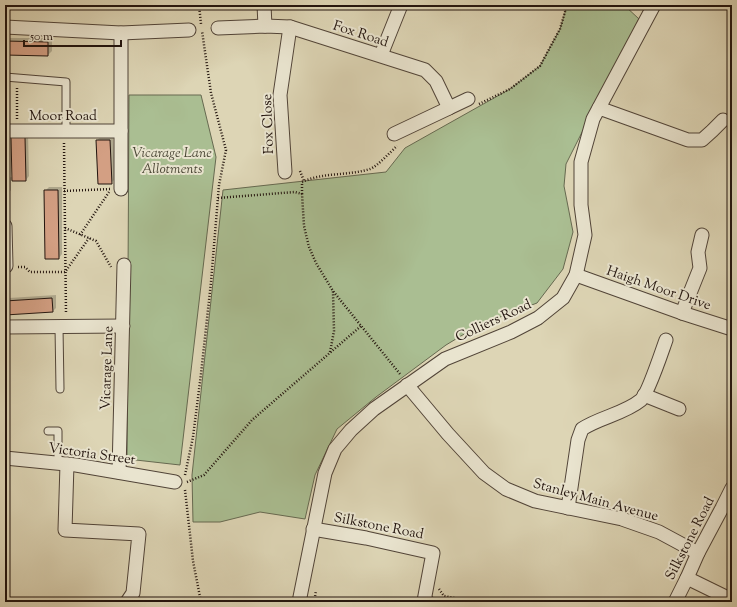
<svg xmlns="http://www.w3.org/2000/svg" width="737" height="607" viewBox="0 0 737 607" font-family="'Sorts Mill Goudy',serif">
<rect width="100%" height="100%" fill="#ddd5b5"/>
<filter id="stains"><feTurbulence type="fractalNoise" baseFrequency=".005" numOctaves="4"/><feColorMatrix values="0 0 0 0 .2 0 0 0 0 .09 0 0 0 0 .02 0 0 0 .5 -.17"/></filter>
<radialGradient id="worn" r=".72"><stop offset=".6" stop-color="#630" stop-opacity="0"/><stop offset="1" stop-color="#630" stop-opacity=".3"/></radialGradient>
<!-- green -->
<g fill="#aabe92" stroke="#666950">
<polygon points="574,5 624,5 639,19 566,164 564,186 573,232 563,269 537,303 479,325 446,345 376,397 337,429 315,475 305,519 260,512 220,522 193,522 192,475 223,190 386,172 405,148 510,89 540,66 560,29 567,6"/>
<polygon points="129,95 201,95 216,157 180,465 127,459"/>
</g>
<!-- shadow -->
<g fill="#0003">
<polygon points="5,38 52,38 52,51 48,55 5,54"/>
<polygon points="5,93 10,93 10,105 6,109 5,109"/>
<polygon points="28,133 29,176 26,180 11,180 11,190 8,194 5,194 5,178 13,177 12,138"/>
<polygon points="113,136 115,179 111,183 97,140 101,137"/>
<polygon points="49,187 62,187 62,254 59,258 45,191"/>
<polygon points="56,295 56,308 53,311 6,301 9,298"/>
</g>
<!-- building -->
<g fill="#d39f83" stroke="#22140e">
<polygon points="5,41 48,42 48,56 5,55"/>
<rect x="5" y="96" width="2" height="14"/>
<polygon points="11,137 25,137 26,181 12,181"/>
<polygon points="96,140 110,140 112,184 98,184"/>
<rect x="5" y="181" width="3" height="14"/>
<polygon points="44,190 58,190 59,259 45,259"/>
<polygon points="52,298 53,312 5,315 5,301"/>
</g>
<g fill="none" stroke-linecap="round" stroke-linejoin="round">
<!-- lane casing -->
<g stroke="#514438" stroke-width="9">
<g id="lane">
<polyline points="5,77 66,82 66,131"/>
<polyline points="59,327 60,389"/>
<polyline points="48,431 58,431 58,463"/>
</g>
</g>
<!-- street casing -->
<g stroke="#514438" stroke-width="15">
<g id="street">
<polyline points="264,5 265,26"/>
<polyline points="5,27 121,33 189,30"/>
<polyline points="218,28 265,26 290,27 425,70 436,81 449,108 468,99"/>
<polyline points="381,55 401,5"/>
<polyline points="599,108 688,140 702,140 712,131 723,120"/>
<polyline points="5,131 121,131"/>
<polyline points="394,134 449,108"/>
<polyline points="285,172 280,95 290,27"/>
<polyline points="121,189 121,33"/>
<polyline points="5,226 6,266"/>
<polyline points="576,275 682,313 732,329"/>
<polyline points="682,313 700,268 698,252 702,235"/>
<polyline points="5,327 123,326"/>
<polyline points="407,385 448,434 484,473 506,489 535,501 622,519 659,532 698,553"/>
<polyline points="644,395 679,409"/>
<polyline points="5,458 76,465 175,482"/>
<polyline points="67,464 65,530 139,534 133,593 127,602"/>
<polyline points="119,472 124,265"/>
<path d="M568,508L578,440L582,429C600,417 624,414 641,400C648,394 662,351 666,340"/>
<polyline points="313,529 366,538 433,553 424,601 428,602"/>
<polyline points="687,578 732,600"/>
<polyline points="299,602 325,473 335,449 351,430 374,409 445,359 511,332 538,318 563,298 576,275 585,235 581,205 581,162 593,119 654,5"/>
<polyline points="675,602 687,578 698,553 722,508 732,488"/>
</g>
</g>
<!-- path -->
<g stroke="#22140e" stroke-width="2.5" stroke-dasharray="1 2" stroke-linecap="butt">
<polyline points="199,5 201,24"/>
<polyline points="17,88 17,119"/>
<polyline points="479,104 510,89 540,66 560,29 567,5"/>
<polyline points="64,143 66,314"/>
<polyline points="300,171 304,181"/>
<polyline points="64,191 110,189"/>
<path d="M302,194V182C323,172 348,176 370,169C378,166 390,152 397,146"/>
<polyline points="218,198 295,192 302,194 304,226 309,247 316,263 333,291 400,374"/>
<polyline points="65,228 96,241 111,267"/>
<polyline points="80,235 109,192"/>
<polyline points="18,267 25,267 30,272 65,272 89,238"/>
<polyline points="7,339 7,446"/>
<polyline points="330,352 334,331 333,291"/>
<polyline points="185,475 193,437 201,374 211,282 219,185 226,150 211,93 202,31"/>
<polyline points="729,477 732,470"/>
<polyline points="187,482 204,475 252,420 361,326"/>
<polyline points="185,490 193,561 201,602"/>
<polyline points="439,589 444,596 476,602"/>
<polyline points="314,602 316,591"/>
</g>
<!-- lane -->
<use href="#lane" stroke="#e9e4cf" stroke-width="7"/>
<!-- street -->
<use href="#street" stroke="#e9e4cf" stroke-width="13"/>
</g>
<g text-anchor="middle" stroke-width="4" stroke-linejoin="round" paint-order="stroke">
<!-- street labels -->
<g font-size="14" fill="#22140e" stroke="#e9e4cf">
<text transform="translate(361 33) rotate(18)" y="5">Fox Road</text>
<text x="63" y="120">Moor Road</text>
<text transform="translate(267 124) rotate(-92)" y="5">Fox Close</text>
<text transform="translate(659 287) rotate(19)" y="5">Haigh Moor Drive</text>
<text transform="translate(493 320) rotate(-25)" y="5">Colliers Road</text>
<text transform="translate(106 368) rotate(-88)" y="5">Vicarage Lane</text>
<text transform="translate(92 453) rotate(8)" y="5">Victoria Street</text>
<text transform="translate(596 499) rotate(15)" y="5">Stanley Main Avenue</text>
<text transform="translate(379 525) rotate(11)" y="5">Silkstone Road</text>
<text transform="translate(689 538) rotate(-63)" y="5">Silkstone Road</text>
</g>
<!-- park labels -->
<g font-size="14" font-style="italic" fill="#4b4736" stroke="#e9e4cf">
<text x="172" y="157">Vicarage Lane<tspan x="172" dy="16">Allotments</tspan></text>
</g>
</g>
<!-- margin -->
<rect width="737" height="607" fill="none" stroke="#ddd5b5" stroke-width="20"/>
<rect x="6" y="6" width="725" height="595" fill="none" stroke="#22140e" stroke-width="2"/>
<rect x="10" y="10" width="717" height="587" fill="none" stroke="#22140e"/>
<!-- scale -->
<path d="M24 40v6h97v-6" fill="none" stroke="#22140e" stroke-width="2"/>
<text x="30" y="40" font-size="12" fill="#22140e" stroke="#e9e4cf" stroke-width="3" paint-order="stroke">50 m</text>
<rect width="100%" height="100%" filter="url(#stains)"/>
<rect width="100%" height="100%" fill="url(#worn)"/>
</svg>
